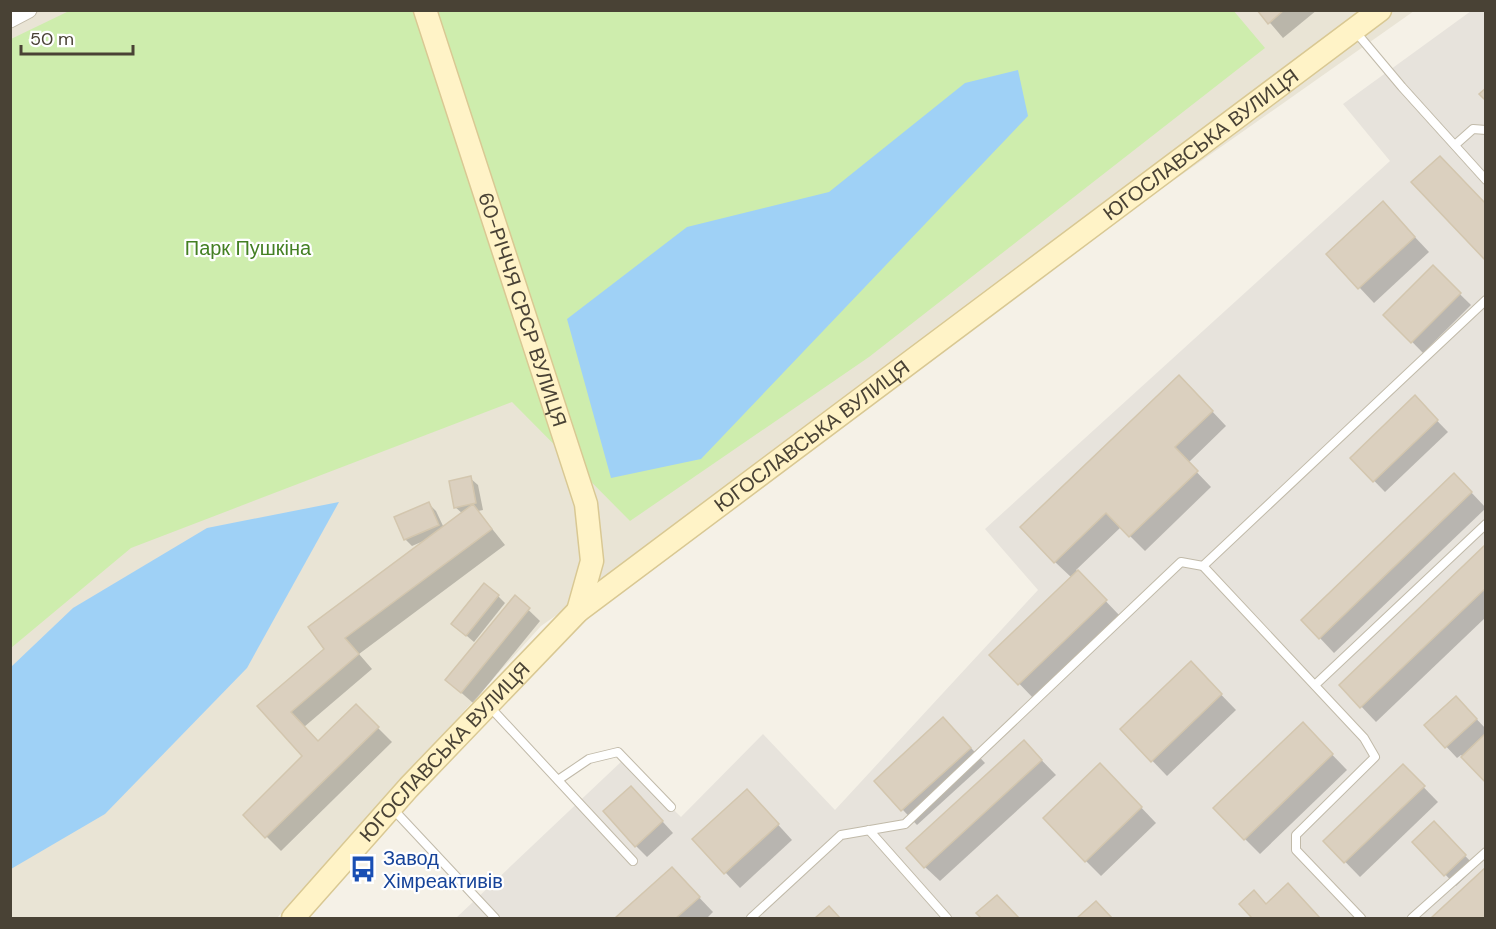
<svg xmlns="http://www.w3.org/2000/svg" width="1496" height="929" viewBox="0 0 1496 929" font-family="'DM Sans',sans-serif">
<rect width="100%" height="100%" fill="#f5f1e7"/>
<!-- residential -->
<polygon fill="#e9e4d5" points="10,11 1414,11 541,626 277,918 11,918"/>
<!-- industrial -->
<polygon fill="#e7e3dc" points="1471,11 1485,11 1485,918 456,918 623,760 681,817 763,734 835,810 1038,590 985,529 1390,161 1343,104"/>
<!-- green -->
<polygon fill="#ceedad" points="1233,10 1265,48 869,357 630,521 512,402 131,548 11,648 11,39 69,11"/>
<!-- water -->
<g fill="#9fd1f6">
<polygon points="1018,70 1028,116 701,459 611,478 567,319 687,227 829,192 965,83"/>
<polygon points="339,502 247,668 105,814 11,869 11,667 73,608 207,528"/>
</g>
<!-- shadow -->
<g fill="#0003">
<polygon points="1259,10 1317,10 1283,38"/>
<polygon points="1397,218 1429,252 1374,303 1328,254"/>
<polygon points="1433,268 1471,305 1423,353 1386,315"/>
<polygon points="1194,392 1226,426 1188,463 1211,487 1145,551 1121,527 1076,570 1120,616 1034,699 992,655 1072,578 1055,562"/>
<polygon points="1415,398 1448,432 1385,492 1352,458"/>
<polygon points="470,478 478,485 483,510 478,511 505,545 359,654 372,669 304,727 319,742 356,706 392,742 281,851 245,815 304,756 259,706 326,649 426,540 412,546 405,539 429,504 436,511 444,528 463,514 455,507"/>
<polygon points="1469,490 1486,508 1334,653 1303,620"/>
<polygon points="1486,546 1486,617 1376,722 1341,685"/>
<polygon points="498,596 505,603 474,642 453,624"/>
<polygon points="515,597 540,621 473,703 447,680"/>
<polygon points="1205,678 1236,710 1167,776 1122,729"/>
<polygon points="1467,709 1486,729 1486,780 1461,755 1457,758 1426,725"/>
<polygon points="958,734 985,763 917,825 876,781"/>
<polygon points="1317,739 1347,770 1260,854 1245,839"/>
<polygon points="1024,742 1056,775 940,881 925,867"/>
<polygon points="1403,766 1438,802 1360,877 1325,841"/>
<polygon points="1115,780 1156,823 1101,876 1086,861"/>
<polygon points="642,799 673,833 647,857 636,846"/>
<polygon points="761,806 792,840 740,888 694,839"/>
<polygon points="1434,824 1476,867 1456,886 1415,842"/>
<polygon points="672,869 713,912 707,918 618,918"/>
<polygon points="1486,869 1486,918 1434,918"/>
<polygon points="1303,900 1319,918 1252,918 1267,905"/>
</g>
<!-- building -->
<g fill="#dbd0bf" stroke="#d3c6ae" stroke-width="1.5">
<polygon points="1257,10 1284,10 1268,24"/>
<polygon points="1486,88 1486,101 1479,94"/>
<polygon points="1440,156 1486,204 1486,261 1411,182"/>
<polygon points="1383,201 1415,237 1358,289 1326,254"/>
<polygon points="1433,265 1461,293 1411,343 1383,315"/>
<polygon points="1179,375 1213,411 1175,447 1198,471 1129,537 1106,513 1054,563 1020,527"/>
<polygon points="1415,395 1438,420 1373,482 1350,458"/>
<polygon points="1454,473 1472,492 1319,639 1301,620"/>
<polygon points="471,476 476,503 454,508 449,481"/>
<polygon points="429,502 439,525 404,540 394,517"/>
<polygon points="473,504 492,529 345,638 359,654 291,712 318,741 356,704 379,727 265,838 243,815 302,756 257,706 324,649 308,627"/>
<polygon points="1486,544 1486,588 1360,708 1339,685"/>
<polygon points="1078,570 1107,600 1018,685 989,655"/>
<polygon points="484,583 499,595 466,636 451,624"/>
<polygon points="515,595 530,608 461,693 445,680"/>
<polygon points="1191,661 1222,694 1151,762 1120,729"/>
<polygon points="1456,696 1477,719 1445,748 1424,725"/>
<polygon points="943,717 971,748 901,811 874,781"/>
<polygon points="1303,722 1333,754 1244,840 1213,808"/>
<polygon points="1486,733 1486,783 1461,757"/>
<polygon points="1024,740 1042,760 924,868 906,848"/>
<polygon points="1100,763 1142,807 1085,862 1043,818"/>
<polygon points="1403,764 1425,786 1344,863 1323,841"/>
<polygon points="631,786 663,821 635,847 603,811"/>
<polygon points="747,789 779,824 724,874 692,839"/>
<polygon points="1434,821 1466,855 1444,876 1412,842"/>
<polygon points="672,867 700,897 676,918 615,918"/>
<polygon points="1486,867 1486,918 1431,918"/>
<polygon points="1288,883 1320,918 1250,918 1251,917 1239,904 1254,890 1266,904"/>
<polygon points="997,895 1019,918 981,918 976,913"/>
<polygon points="1096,901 1112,918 1077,918"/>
<polygon points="829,906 840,918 815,918"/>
</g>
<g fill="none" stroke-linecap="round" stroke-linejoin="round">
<!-- lane casing -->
<g stroke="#c1baa9" stroke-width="10">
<g id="lane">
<polyline points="1355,31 1402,87 1486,180"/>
<polyline points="1455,145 1473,129 1486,130"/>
<polyline points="1203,566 1486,300"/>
<polyline points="1315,685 1486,524"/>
<polyline points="489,706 633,861"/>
<polyline points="558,780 589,759 618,752 671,807"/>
<polyline points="392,808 495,918"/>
<polyline points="869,830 947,918"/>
<polyline points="751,918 841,835 905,824 1181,562 1203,566 1364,738 1375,757 1296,835 1296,850 1361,918"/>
<polyline points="1412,918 1486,852"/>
</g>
</g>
<!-- street casing -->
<g stroke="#c1baa9" stroke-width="17">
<polyline id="street" points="10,20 29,10"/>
</g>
<!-- secondary casing -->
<g stroke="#d9c893" stroke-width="25">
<g id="secondary">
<path id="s1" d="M425,10L586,504L592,561L578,611"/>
<path id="s2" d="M293,918L409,787L578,611L1380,10"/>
</g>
</g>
<!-- lane -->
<use href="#lane" stroke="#fff" stroke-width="8"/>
<!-- street -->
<use href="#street" stroke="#fff" stroke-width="15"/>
<!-- secondary -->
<use href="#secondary" stroke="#fff3c7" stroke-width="22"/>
</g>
<!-- icons -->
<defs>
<g id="bus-bare" transform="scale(2.07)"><path d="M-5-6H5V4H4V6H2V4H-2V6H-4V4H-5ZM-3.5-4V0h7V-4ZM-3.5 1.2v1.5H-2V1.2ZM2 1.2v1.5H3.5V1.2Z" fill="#1a4fb4" stroke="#fff" stroke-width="2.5" paint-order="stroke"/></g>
</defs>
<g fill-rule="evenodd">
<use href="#bus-bare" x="363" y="869"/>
</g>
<g text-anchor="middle" stroke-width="4.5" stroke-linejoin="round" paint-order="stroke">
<!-- street labels -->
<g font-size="20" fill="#494235" stroke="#fff">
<text dy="7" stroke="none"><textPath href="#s2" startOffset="1197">ЮГОСЛАВСЬКА ВУЛИЦЯ</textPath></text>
<text dy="7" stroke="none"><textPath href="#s1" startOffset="315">60-РІЧЧЯ СРСР ВУЛИЦЯ</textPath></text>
<text dy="7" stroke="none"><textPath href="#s2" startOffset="711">ЮГОСЛАВСЬКА ВУЛИЦЯ</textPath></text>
<text dy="7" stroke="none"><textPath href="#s2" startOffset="225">ЮГОСЛАВСЬКА ВУЛИЦЯ</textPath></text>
</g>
<!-- park labels -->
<g font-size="20" fill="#448023" stroke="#fff">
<text x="248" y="255">Парк Пушкіна</text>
</g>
<!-- transit labels -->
<g font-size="20" fill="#164399" stroke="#fff" text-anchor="start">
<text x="383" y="865">Завод<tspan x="383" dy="23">Хімреактивів</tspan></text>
</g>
</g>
<!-- border -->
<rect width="1496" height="929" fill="none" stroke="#494235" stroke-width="24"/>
<!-- scale -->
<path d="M21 45v9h112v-9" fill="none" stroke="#494235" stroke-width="3"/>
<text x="30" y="45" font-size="18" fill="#494235" stroke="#ffffff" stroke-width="4.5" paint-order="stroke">50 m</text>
</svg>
